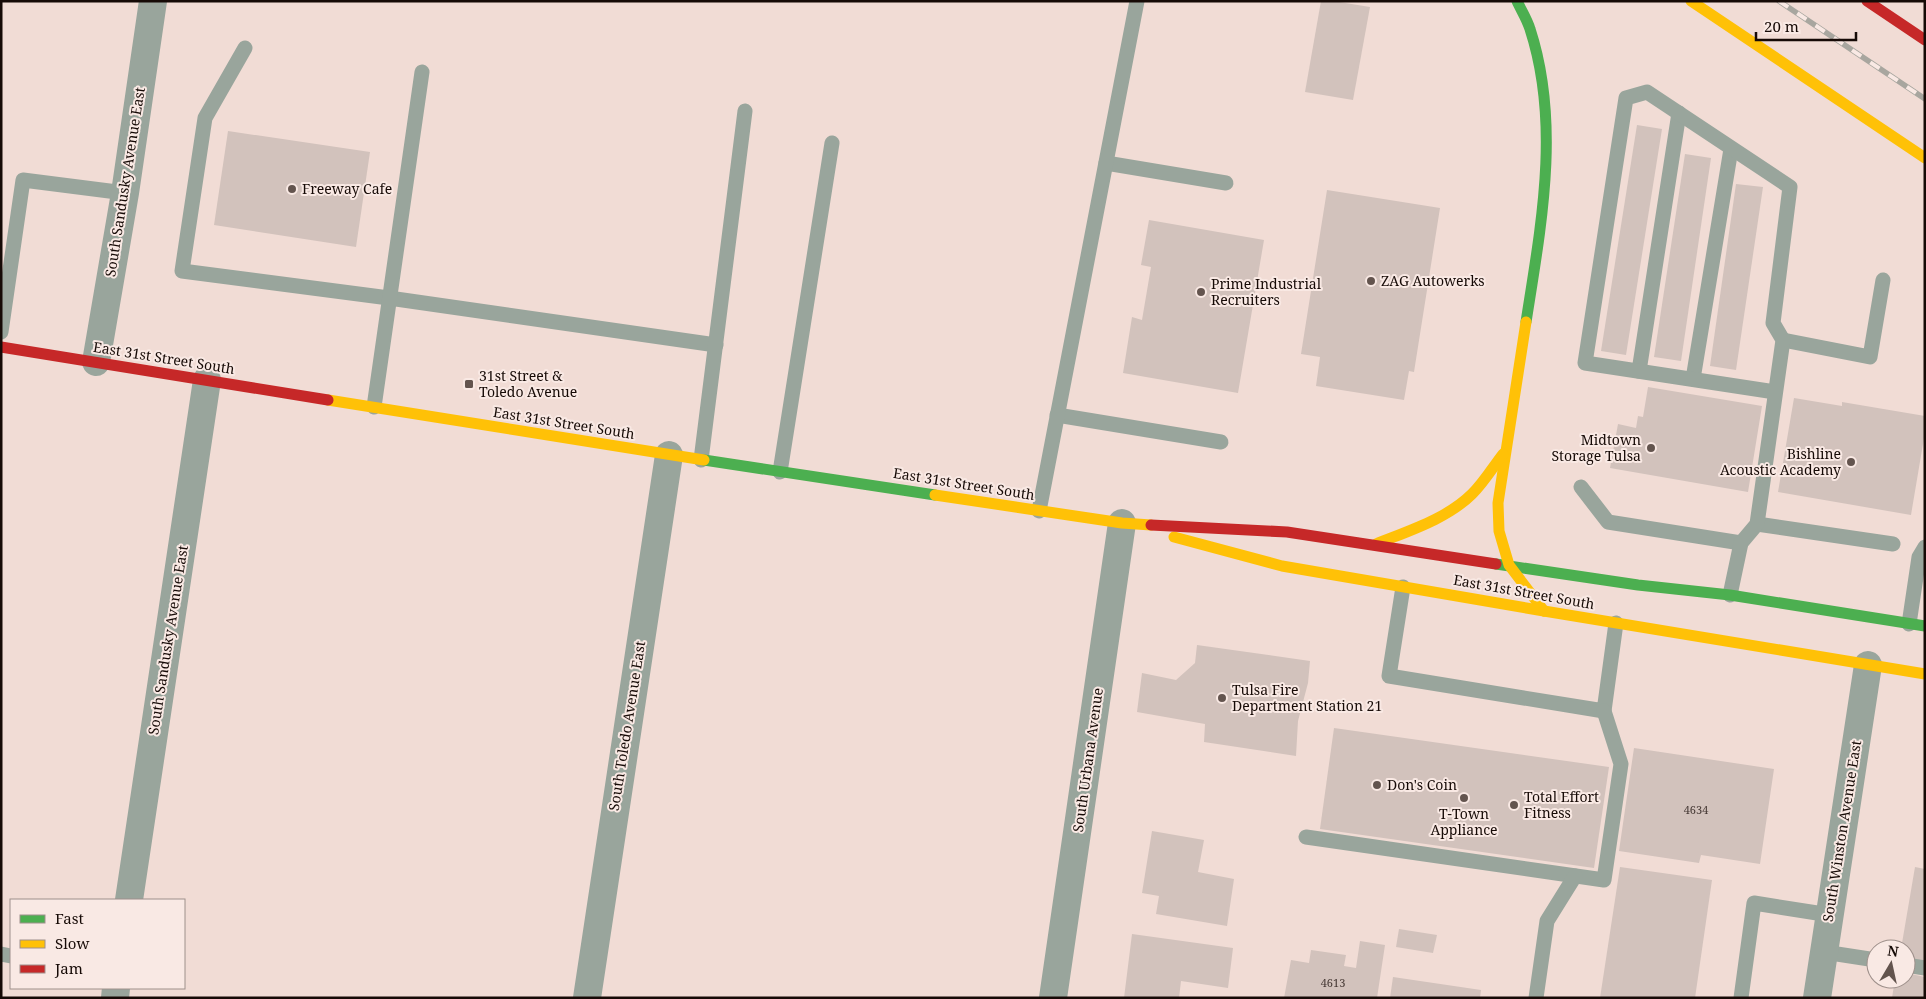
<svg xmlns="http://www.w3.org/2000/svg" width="1926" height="999" viewBox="0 0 1926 999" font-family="'Noto Serif',serif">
<rect width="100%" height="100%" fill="#f1dcd5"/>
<!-- building -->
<g fill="#d2c2bc">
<polygon points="1321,1 1333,1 1370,7 1353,100 1305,92"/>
<polygon points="1637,125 1662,129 1626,355 1601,351"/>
<polygon points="228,131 370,152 356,247 214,225"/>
<polygon points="1685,154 1711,158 1681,361 1654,357"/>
<polygon points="1736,184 1763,187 1736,370 1710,366"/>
<polygon points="1327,190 1440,208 1414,372 1409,371 1404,400 1316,386 1320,357 1301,354"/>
<polygon points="1149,220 1264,240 1238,393 1123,373 1132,317 1142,320 1151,267 1141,265"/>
<polygon points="1648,387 1762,406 1748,492 1610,468 1618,424 1636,428 1638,416 1643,417"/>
<polygon points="1794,398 1842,406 1842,402 1925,416 1925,432 1911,515 1778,492"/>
<polygon points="1197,645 1310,661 1308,683 1298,721 1296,756 1204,742 1205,724 1137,712 1142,673 1176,680 1195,663"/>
<polygon points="1334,728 1609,767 1594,868 1320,829"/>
<polygon points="1634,748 1774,769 1760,864 1701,855 1699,863 1619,851"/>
<polygon points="1152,831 1204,840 1198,872 1234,879 1227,926 1156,914 1159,896 1142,893"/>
<polygon points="1620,867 1712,880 1695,998 1600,998"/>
<polygon points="1915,867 1925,869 1925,963 1906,960 1906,949 1901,949"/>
<polygon points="1399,929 1437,935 1433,953 1396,947"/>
<polygon points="1132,934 1233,948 1228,988 1181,981 1179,998 1124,998"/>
<polygon points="1360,941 1385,945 1377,998 1284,998 1291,960 1309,963 1311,950 1346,955 1344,966 1356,968"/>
<polygon points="1906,973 1925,977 1925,998 1892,998 1895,979 1906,979"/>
<polygon points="1393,977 1481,990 1480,998 1390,998"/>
</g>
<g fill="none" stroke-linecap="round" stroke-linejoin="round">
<!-- lane -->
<g stroke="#99a59c" stroke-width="15">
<polyline points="245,48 205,118 182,271 389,298 716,345"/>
<polyline points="1106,163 1226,183"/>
<polyline points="1,332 23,180 125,193"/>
<polyline points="1783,340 1870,357 1883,280"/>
<polyline points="1639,371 1679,113"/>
<polyline points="1693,379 1731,149"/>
<polyline points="374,407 422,72"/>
<polyline points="1057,415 1221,442"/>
<polyline points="701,460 745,111"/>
<polyline points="780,472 832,143"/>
<polyline points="1581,487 1608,522 1741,543"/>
<polyline points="1039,511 1137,1"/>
<polyline points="1757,524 1893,544"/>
<polyline points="1403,587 1389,676 1604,711 1616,623"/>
<polyline points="1730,595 1741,543 1757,524 1783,340 1773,323 1790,187 1647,92 1626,98 1585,363 1775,392"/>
<polyline points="1909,624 1919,557 1925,547"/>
<polyline points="1306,837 1604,880 1621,764 1604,711"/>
<polyline points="1824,952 1876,960"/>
<polyline points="1,954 11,956"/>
<polyline points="1906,965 1925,968"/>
<polyline points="1536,998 1547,921 1575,876"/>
<polyline points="1741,998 1754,903 1830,915"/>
</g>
<!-- street -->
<g stroke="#99a59c" stroke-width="28">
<polyline points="96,362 125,193 153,1"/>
<polyline points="129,900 207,380"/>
<polyline points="115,998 116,988"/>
<polyline points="587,998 669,455"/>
<polyline points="1053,998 1122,523"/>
<polyline points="1817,998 1868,665"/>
</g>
<!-- fast -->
<g stroke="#4caf50" stroke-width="11">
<path d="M1517,1C1521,10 1527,19 1530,29C1561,124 1541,226 1526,322"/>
<polyline points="704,460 935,495"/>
<polyline points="1496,564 1638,585 1730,595 1925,626"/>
</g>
<!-- slow -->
<g stroke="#ffc107" stroke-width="11">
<polyline points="1691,1 1925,158"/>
<polyline points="1526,322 1498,503 1499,531 1509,565 1544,611"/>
<polyline points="328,400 704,460"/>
<polyline points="935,495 1122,523 1151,525"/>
<polyline points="1174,537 1282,566 1544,611"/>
<path d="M1376,544C1408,531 1447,519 1472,494C1484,482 1493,467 1503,454"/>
<polyline points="1544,611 1925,674"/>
</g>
<!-- jam -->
<g stroke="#c62828" stroke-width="11">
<polyline points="1867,1 1925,40"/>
<polyline points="1,347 328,400"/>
<polyline points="1151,525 1287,532 1496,564"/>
</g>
<!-- rail casing -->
<g stroke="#a8a69f" stroke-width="5.5">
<polyline id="rail" points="1779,1 1925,99"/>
</g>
<!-- rail -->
<use href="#rail" stroke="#f9e9e4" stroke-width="4" stroke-dasharray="11" stroke-linecap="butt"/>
</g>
<!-- markers -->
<g fill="#63544e" stroke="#f9e9e4" stroke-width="2">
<circle cx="292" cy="189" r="5"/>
<circle cx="1371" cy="281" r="5"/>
<circle cx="1201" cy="292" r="5"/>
<rect x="464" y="379" width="10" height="10" rx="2.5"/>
<circle cx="1651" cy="448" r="5"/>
<circle cx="1851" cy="462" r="5"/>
<circle cx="1222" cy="698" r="5"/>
<circle cx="1377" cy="785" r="5"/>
<circle cx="1464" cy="798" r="5"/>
<circle cx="1514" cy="805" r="5"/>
</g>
<g text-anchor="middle" stroke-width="4" stroke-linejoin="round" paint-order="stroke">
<!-- number labels -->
<g font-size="11" fill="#453834">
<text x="1696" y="814">4634</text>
<text x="1333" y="987">4613</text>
</g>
<!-- street labels -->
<g font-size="14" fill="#160a06" stroke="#f9e9e4">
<text transform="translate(125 182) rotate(-81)" y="5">South Sandusky Avenue East</text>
<text transform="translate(164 358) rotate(9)" y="5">East 31st Street South</text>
<text transform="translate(564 423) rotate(9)" y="5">East 31st Street South</text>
<text transform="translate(964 484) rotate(9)" y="5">East 31st Street South</text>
<text transform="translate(1524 592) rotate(10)" y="5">East 31st Street South</text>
<text transform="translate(168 640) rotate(-81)" y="5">South Sandusky Avenue East</text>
<text transform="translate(627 726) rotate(-81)" y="5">South Toledo Avenue East</text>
<text transform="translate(1088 760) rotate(-82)" y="5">South Urbana Avenue</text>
<text transform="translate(1842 831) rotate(-81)" y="5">South Winston Avenue East</text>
</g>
<!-- poi labels -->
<g font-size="14" fill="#160a06" stroke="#f9e9e4" text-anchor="start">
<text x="302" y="194">Freeway Cafe</text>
<text x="1381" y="286">ZAG Autowerks</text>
<text x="1211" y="289">Prime Industrial<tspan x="1211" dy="16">Recruiters</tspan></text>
<text x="479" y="381">31st Street &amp;<tspan x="479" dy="16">Toledo Avenue</tspan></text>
<text x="1641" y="445" text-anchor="end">Midtown<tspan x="1641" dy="16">Storage Tulsa</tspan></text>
<text x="1841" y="459" text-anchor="end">Bishline<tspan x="1841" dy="16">Acoustic Academy</tspan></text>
<text x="1232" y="695">Tulsa Fire<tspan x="1232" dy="16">Department Station 21</tspan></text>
<text x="1387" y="790">Don's Coin</text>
<text x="1524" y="802">Total Effort<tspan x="1524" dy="16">Fitness</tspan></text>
<text x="1464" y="819" text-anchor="middle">T-Town<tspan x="1464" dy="16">Appliance</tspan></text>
</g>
</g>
<!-- border -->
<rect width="1926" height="999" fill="none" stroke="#160a06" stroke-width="5"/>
<!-- legend -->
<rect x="10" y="899" width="175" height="90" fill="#f9e9e4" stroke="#9e908b"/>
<rect x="20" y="915" width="25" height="8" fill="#4caf50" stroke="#9e908b"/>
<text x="55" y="924" font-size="15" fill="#160a06">Fast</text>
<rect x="20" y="940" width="25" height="8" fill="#ffc107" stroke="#9e908b"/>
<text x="55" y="949" font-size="15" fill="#160a06">Slow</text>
<rect x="20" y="965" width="25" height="8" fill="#c62828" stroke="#9e908b"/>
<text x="55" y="974" font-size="15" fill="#160a06">Jam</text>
<!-- north arrow -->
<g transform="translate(1891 964) rotate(9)"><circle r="24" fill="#f9e9e4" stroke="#9e908b"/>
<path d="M0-4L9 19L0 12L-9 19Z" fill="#63544e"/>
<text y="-8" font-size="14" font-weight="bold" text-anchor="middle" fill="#160a06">N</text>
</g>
<!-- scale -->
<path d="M1756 32v8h100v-8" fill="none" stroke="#160a06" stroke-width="2.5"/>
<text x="1764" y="32" font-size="15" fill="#160a06" stroke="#f9e9e4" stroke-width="4" paint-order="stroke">20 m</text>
</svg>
